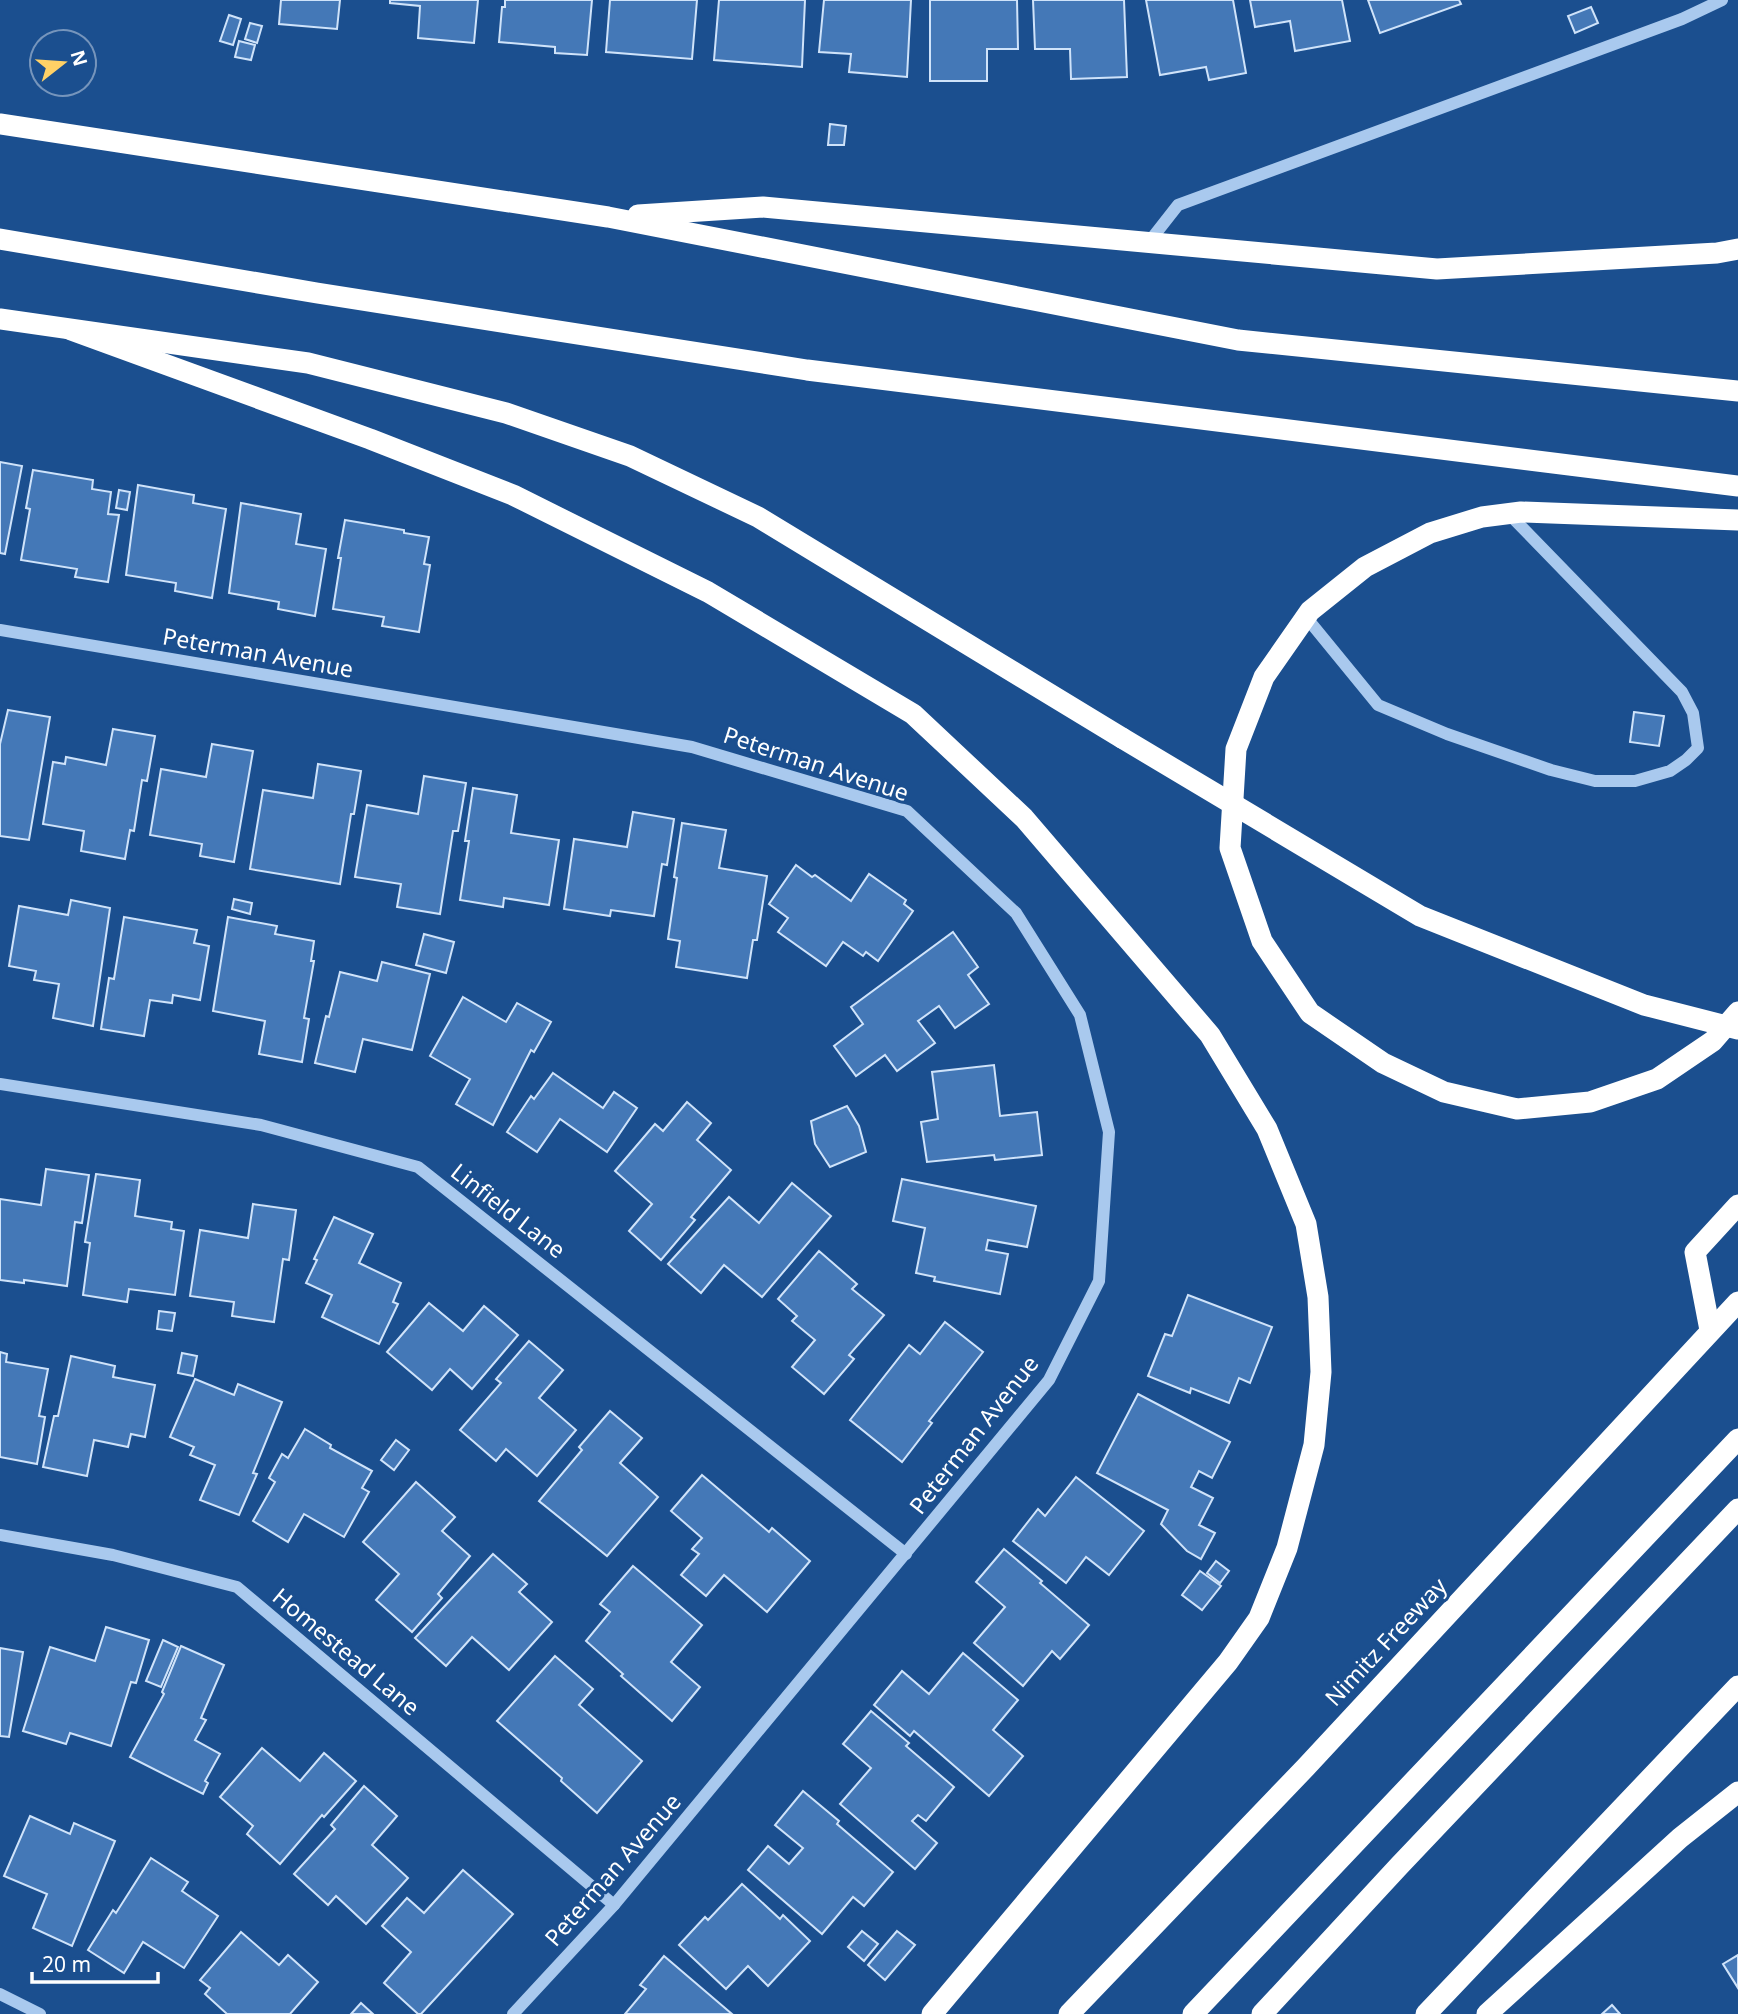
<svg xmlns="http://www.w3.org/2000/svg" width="1738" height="2014" viewBox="0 0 1738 2014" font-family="'Noto Sans',sans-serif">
<rect width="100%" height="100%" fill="#1b4f8f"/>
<!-- building -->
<g fill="#4478b7" stroke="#cfe3fa" stroke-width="2">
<polygon points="281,0 340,0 337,29 279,24"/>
<polygon points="390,0 478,0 474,43 418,38 420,6 390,3"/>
<polygon points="505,0 592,0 587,55 555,53 555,47 499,42 502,7 505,7"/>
<polygon points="610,0 697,0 692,59 606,52"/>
<polygon points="719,0 805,0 802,67 714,60"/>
<polygon points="824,0 911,0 907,77 849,72 851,54 819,52"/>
<polygon points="930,0 1017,0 1018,49 987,49 987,81 930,81"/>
<polygon points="1033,0 1124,0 1127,77 1071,79 1070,49 1035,49"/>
<polygon points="1146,0 1233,0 1246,73 1209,80 1206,67 1160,75"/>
<polygon points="1250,0 1342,0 1350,41 1295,51 1290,21 1255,27"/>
<polygon points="1368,0 1459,0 1461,4 1380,33"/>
<polygon points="1591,7 1598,23 1575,33 1568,16"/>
<polygon points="229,15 241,19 233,45 220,41"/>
<polygon points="250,23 262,26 257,43 245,39"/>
<polygon points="239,41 255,45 251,60 235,57"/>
<polygon points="830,124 846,126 844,145 828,145"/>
<polygon points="0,462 22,466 5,554 0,553"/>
<polygon points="33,470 93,480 92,489 111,492 108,514 119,515 108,582 75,577 77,569 21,560 30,509 26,508"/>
<polygon points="138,485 194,495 193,503 226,509 212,598 175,591 176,583 126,575"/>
<polygon points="119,490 130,492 127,510 116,508"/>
<polygon points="241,503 301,514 296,544 326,549 315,616 278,609 279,602 229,593"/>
<polygon points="345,520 404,530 404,533 429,537 424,564 430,565 419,632 382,626 384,617 333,609 341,558 338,558"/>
<polygon points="8,710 50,717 29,840 0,836 0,744"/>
<polygon points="1634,712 1664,716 1659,746 1630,742"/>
<polygon points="113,729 155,736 147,781 142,780 134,831 130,830 125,859 81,851 84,831 43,824 53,762 65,764 66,757 106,765"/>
<polygon points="212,744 253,751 234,862 200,856 202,844 150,835 161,769 206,777"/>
<polygon points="318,764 361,771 354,814 351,814 340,884 250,869 263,790 313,798"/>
<polygon points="424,776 466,783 458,831 453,831 440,914 397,907 401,884 355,877 367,805 418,814"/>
<polygon points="473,788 517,795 511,833 559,840 549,905 504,898 503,907 460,900 469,841 465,841"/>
<polygon points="633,812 674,819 667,865 662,864 654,916 611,910 610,916 564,909 574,839 627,847"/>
<polygon points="682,823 726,830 719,868 767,876 757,940 753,940 747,978 676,967 680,941 668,939 677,878 674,877"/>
<polygon points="796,865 812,877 815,875 851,901 869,874 906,900 904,904 913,911 878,961 866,952 863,956 843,942 826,966 778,932 788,918 769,904"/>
<polygon points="234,899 252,903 250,914 232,909"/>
<polygon points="71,900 110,908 93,1026 53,1018 59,984 34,980 36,971 9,966 19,906 68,915"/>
<polygon points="124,917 197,930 194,943 209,946 200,1000 173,995 172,1003 150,1000 144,1036 101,1029 109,978 114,979"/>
<polygon points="228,917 277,926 275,934 314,941 311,961 314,961 304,1018 309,1019 302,1062 259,1054 265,1021 213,1011"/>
<polygon points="953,932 978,967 968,975 989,1004 955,1028 939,1006 918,1021 935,1043 897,1071 885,1055 856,1076 834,1046 863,1024 851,1007"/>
<polygon points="424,934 454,942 446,973 416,965"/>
<polygon points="382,962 430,974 412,1050 363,1039 355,1072 315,1063 326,1016 329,1017 340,972 377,981"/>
<polygon points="463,997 506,1022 517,1003 551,1022 534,1052 531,1050 493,1125 456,1104 470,1079 430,1056"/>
<polygon points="994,1065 1000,1116 1037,1112 1042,1155 995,1160 994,1155 927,1162 921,1122 938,1119 932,1072"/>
<polygon points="553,1073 603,1108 614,1092 637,1108 607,1152 560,1119 537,1152 507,1132 531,1096 534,1099"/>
<polygon points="687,1102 711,1123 697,1140 731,1170 691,1217 695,1220 661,1260 629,1231 652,1204 615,1171 655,1124 663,1131"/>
<polygon points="847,1106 859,1126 866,1152 830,1167 815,1144 811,1121"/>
<polygon points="46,1169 89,1175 82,1223 75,1222 67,1286 24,1280 24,1283 0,1280 0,1199 41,1205"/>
<polygon points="96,1174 140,1180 135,1216 172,1222 171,1229 184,1231 175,1295 129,1289 127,1302 83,1295 90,1243 85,1242"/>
<polygon points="902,1179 1036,1206 1027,1247 988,1240 986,1250 1008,1254 1000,1294 934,1281 935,1277 916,1273 925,1228 893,1221"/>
<polygon points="792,1183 831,1216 762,1297 724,1265 701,1293 668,1264 729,1197 759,1223"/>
<polygon points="253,1204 296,1210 289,1260 283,1259 274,1322 232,1316 234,1302 190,1296 200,1230 248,1238"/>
<polygon points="334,1217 373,1234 359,1263 401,1283 393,1302 398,1304 379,1344 322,1317 332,1295 306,1283 317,1260 314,1259"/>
<polygon points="819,1251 857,1284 852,1289 884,1315 849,1355 854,1359 824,1394 792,1367 815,1340 792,1321 797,1316 778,1299"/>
<polygon points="1188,1295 1272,1327 1250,1383 1239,1378 1229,1403 1191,1388 1190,1393 1148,1376 1165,1334 1172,1336"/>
<polygon points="429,1303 463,1331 484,1306 518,1335 472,1389 450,1369 432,1390 387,1352"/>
<polygon points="159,1311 175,1313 172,1331 157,1329"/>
<polygon points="945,1322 983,1352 929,1421 932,1423 902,1462 850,1420 909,1345 920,1354"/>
<polygon points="529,1341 563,1370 539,1398 576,1430 537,1476 506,1449 496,1461 460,1430 501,1383 496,1379"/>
<polygon points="0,1352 7,1354 6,1362 48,1369 39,1416 45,1417 37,1464 0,1457"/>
<polygon points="182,1353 197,1356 193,1376 178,1373"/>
<polygon points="71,1356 115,1366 113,1377 155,1385 145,1437 131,1434 128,1447 94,1440 87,1476 43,1467 54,1416 58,1416"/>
<polygon points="195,1379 234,1395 238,1384 282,1402 253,1473 257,1474 239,1515 200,1500 215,1465 190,1455 194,1447 170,1437"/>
<polygon points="1138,1394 1230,1442 1212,1478 1199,1471 1191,1487 1213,1498 1199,1525 1215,1533 1201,1559 1187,1551 1161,1524 1168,1510 1097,1473"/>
<polygon points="610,1411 642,1438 620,1463 658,1497 607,1556 539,1501 582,1450 579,1447"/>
<polygon points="305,1429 331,1445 330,1448 372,1471 362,1488 369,1492 344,1537 304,1514 288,1542 253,1521 275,1482 269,1478 282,1454 288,1458"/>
<polygon points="396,1440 409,1450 394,1470 381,1460"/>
<polygon points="702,1475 769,1532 772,1528 810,1561 767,1612 724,1575 706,1596 681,1575 699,1554 692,1549 702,1538 671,1511"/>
<polygon points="1076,1477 1144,1531 1109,1575 1086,1557 1066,1583 1013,1541 1038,1509 1045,1516"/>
<polygon points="416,1482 455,1517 442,1531 470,1556 438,1594 442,1598 412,1632 376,1600 399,1574 363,1542"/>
<polygon points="1004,1549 1042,1581 1040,1583 1089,1625 1060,1659 1052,1651 1023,1686 974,1643 1005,1607 976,1582"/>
<polygon points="493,1554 527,1584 519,1592 552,1622 509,1670 472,1637 446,1666 415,1638"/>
<polygon points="1216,1561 1229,1571 1220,1583 1207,1573"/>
<polygon points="633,1566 702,1625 671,1662 700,1687 672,1721 621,1676 623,1674 586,1641 610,1612 600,1604"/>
<polygon points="1200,1571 1221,1586 1202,1610 1182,1595"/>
<polygon points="106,1627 149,1640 136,1683 131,1682 111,1746 70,1733 66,1744 23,1731 50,1647 95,1661"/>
<polygon points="163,1640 178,1647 161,1687 146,1681"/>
<polygon points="181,1646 224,1665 201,1718 206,1720 195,1740 220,1754 205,1781 208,1783 203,1794 130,1757 164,1694 162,1692"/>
<polygon points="0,1648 23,1652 9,1737 0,1736"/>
<polygon points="963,1653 1018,1700 993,1730 1023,1756 989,1796 914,1731 910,1736 874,1705 902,1671 929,1694"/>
<polygon points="555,1656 593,1689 579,1705 642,1761 597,1813 561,1781 562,1778 497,1721"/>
<polygon points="871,1711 909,1743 906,1746 954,1787 926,1821 918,1815 912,1821 937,1843 915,1869 840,1804 871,1768 843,1744"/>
<polygon points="262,1748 300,1781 324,1753 356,1781 324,1817 322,1815 280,1864 247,1834 253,1826 220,1797"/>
<polygon points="364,1786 397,1816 372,1845 408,1878 366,1924 336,1896 328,1905 294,1874 335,1829 331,1825"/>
<polygon points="803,1791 839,1821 837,1824 893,1872 864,1906 853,1897 822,1934 748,1870 768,1846 789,1864 803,1848 775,1825"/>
<polygon points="30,1816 70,1834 74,1823 115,1841 72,1946 33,1928 47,1894 4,1876"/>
<polygon points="151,1858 188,1882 182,1891 218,1916 184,1968 143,1942 124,1973 88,1950 113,1910 116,1913"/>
<polygon points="463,1870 513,1914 421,2014 418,2014 384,1983 411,1952 382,1926 407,1898 424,1913"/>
<polygon points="742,1884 780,1919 783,1915 810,1941 768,1986 748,1966 726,1989 679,1945 705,1917 708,1920"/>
<polygon points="862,1931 878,1944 864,1961 848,1947"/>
<polygon points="897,1931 915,1945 885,1980 868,1965"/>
<polygon points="241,1932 279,1965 288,1955 318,1982 290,2014 227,2014 205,1994 210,1988 200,1980"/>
<polygon points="1738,1955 1738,1988 1723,1964"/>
<polygon points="664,1956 732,2014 625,2014 646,1989 640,1985"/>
<polygon points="361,2003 373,2014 351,2014"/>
<polygon points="1612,2005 1620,2014 1602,2014"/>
</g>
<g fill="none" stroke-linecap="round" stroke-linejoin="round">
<!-- minor -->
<g stroke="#a9c9ee" stroke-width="12">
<polyline points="1149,242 1178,205 1682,19 1722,0"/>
<polyline points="1306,617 1378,705 1447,734 1551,770 1595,781 1635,781 1670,771 1686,760 1698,748 1693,713 1682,692 1509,514"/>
<polyline points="0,630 692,747 907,811 1016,913 1080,1015 1109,1132 1099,1281 1049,1380 614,1905 513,2014"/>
<polyline points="0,1084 261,1125 418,1167 906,1554"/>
<polyline points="0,1535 113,1555 237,1587 614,1905"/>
<polyline points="0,1994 40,2014"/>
</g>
<!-- highway -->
<g stroke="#fff" stroke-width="21">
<polyline points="0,124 608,217 1238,340 1738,391"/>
<polyline points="638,215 763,207 1437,269 1717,253 1738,249"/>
<polyline points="0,239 317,293 807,370 1738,486"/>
<polyline points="0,319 308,363 506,413 630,456 758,517 1122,738"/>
<polyline points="71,330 370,439 513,495 708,592 913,714 1024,818 1210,1035 1267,1129 1306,1224 1318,1297 1321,1372 1314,1445 1287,1548 1259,1618 1228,1662 932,2014"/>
<polyline points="1738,520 1521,512 1482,517 1430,533 1365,567 1310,611 1264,677 1236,749 1230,848 1262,941 1310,1013 1383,1063 1444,1092 1517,1109 1590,1102 1657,1079 1713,1041 1738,1012"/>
<polyline points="1710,1330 1695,1252 1738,1205"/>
<polyline points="1069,2014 1306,1767 1738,1302"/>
<polyline points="1193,2014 1738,1439"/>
<polyline points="1262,2014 1399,1866 1738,1509"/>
<polyline points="1426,2014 1738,1686"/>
<polyline points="1487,2014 1680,1838 1738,1792"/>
</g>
<!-- highway-bridge -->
<polyline stroke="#fff" stroke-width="21" points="1122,738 1420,916 1644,1005 1738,1029"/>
</g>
<g text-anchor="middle" stroke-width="6" stroke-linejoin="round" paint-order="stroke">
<!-- street labels -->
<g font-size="23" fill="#fff" stroke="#1b4f8f">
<text transform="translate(258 653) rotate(10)" y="8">Peterman Avenue</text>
<text transform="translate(816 764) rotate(18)" y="8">Peterman Avenue</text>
<text transform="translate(508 1211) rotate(38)" y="8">Linfield Lane</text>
<text transform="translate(974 1435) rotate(-52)" y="8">Peterman Avenue</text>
<text transform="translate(1386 1642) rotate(-47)" y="8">Nimitz Freeway</text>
<text transform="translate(346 1652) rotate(40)" y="8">Homestead Lane</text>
<text transform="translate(613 1870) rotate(-49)" y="8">Peterman Avenue</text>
</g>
</g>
<!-- north arrow -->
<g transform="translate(63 63) rotate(73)"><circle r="33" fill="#1b4f8f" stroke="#7695bc" stroke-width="2"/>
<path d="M0-5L12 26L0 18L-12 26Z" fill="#ffd166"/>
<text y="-10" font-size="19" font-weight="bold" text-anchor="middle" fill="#ffffff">N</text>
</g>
<!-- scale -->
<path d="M32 1972v10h126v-10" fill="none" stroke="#ffffff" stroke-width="3.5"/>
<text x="42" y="1972" font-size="21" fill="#ffffff" stroke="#1b4f8f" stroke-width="5" paint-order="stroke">20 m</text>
</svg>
